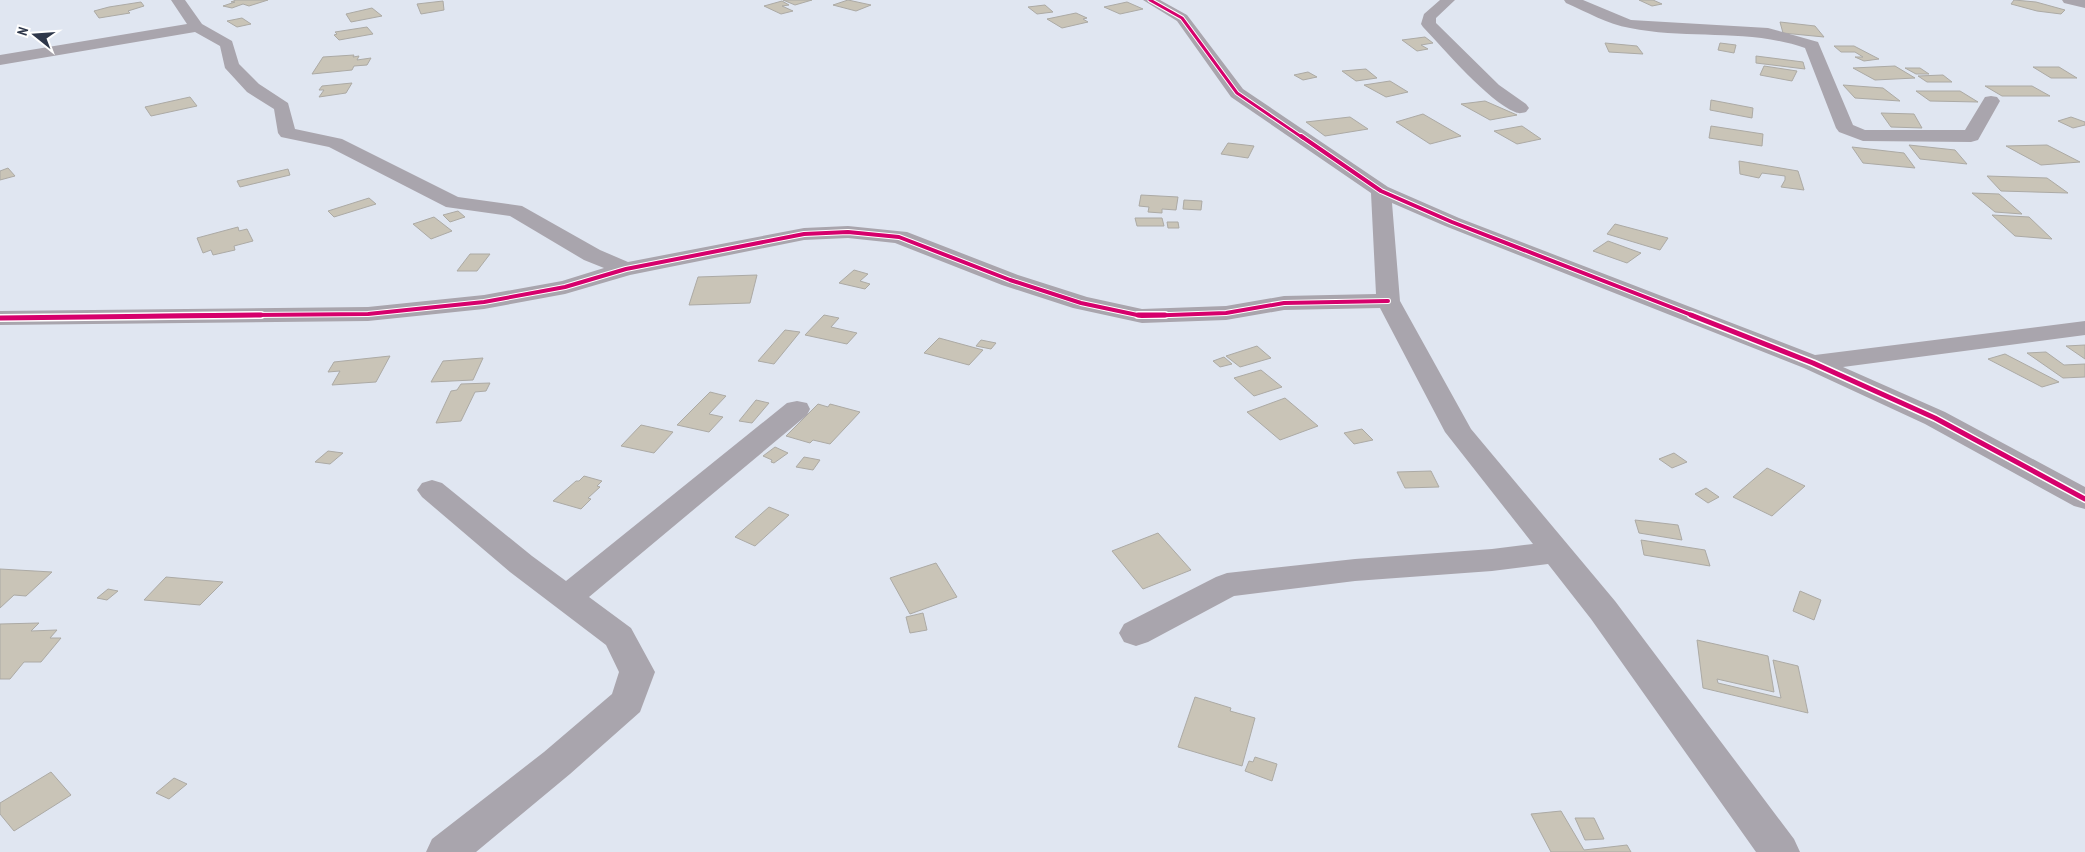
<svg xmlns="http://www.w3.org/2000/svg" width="2085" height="852" viewBox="0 0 2085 852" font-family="'PT Sans Narrow',sans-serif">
<rect width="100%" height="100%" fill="#e0e6f1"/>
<!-- building -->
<g fill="#c9c4b7" stroke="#acaaa5">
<polygon points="236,0 268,0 249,6 243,4 232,8 223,6 235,2 231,2"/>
<polygon points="783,0 812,0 795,5"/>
<polygon points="848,0 871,5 856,11 833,5"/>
<polygon points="1639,0 1653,0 1662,4 1652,6"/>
<polygon points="2014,0 2036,2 2065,10 2061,14 2037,11 2011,4"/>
<polygon points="443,1 444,10 421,14 417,4"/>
<polygon points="782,1 789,5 782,6 793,11 781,14 764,6"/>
<polygon points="141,2 144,6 128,11 130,13 99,18 94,11 109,7"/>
<polygon points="1127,2 1143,9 1120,14 1104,7"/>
<polygon points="1045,5 1053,12 1037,14 1028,7"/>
<polygon points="372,8 382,16 351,22 346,14"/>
<polygon points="1076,13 1087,18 1083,19 1088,22 1062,28 1047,19"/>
<polygon points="242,18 251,24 237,27 227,21"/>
<polygon points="1780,22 1815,26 1824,37 1783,33"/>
<polygon points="367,27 373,34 339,40 334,35 337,34 335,32"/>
<polygon points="1425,37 1433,43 1421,45 1428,49 1417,51 1402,40"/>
<polygon points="1605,43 1637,46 1643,54 1609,52"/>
<polygon points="1720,43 1736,45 1734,53 1718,50"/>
<polygon points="1834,46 1854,46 1879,59 1864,61 1855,57 1863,57 1855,52 1841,52"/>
<polygon points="354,55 353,57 359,56 357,60 371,58 367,65 354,66 352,70 312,74 323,57"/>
<polygon points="1756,56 1803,62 1805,69 1756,63"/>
<polygon points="1764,66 1797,71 1792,81 1760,75"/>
<polygon points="1895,66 1915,78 1875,80 1853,68"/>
<polygon points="2033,67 2059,67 2077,78 2051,78"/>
<polygon points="1905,68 1920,68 1929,74 1916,74"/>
<polygon points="1366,69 1377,78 1356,81 1342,71"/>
<polygon points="1308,72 1317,77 1303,80 1294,75"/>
<polygon points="1943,75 1952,82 1927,82 1918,76"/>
<polygon points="1390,81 1408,92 1386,97 1364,85"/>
<polygon points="352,83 346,93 319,97 324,90 319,90 322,86"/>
<polygon points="1843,85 1883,88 1900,101 1855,98"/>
<polygon points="1985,86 2032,86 2050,96 2002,96"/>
<polygon points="1916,91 1960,91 1978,102 1930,101"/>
<polygon points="190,97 197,106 151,116 145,107"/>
<polygon points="1711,100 1753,108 1752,118 1710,110"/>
<polygon points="1485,101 1517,115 1490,120 1461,104"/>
<polygon points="1881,113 1914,114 1922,128 1891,127"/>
<polygon points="1423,114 1461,136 1430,144 1396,122"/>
<polygon points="1350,117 1368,129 1325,136 1306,122"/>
<polygon points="2071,117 2085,122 2085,125 2073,128 2058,121"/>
<polygon points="1522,126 1541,139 1517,144 1494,131"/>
<polygon points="1711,126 1763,134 1762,146 1709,138"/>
<polygon points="1228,143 1254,146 1248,158 1221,154"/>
<polygon points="1909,145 1955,150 1967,164 1920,159"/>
<polygon points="2047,145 2080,162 2041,165 2006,146"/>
<polygon points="1852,147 1904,153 1915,168 1863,163"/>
<polygon points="1739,161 1798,171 1804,190 1781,187 1785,180 1785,176 1762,173 1759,178 1740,174"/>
<polygon points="8,168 15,176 0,180 0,171"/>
<polygon points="288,169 290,175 240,187 237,181"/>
<polygon points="1987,176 2047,178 2068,193 2001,191"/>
<polygon points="1972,193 1999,194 2022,214 1995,212"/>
<polygon points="1141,195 1178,197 1176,210 1162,209 1162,213 1148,212 1149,207 1139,206"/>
<polygon points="369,198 376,204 334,217 328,211"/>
<polygon points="1184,200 1202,201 1201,210 1183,209"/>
<polygon points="458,211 465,217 450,222 443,215"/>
<polygon points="1992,215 2029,217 2052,239 2015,236"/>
<polygon points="434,217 452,231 431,239 413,224"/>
<polygon points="1135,218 1162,218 1164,226 1137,226"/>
<polygon points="1167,222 1178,222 1179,228 1168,228"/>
<polygon points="1615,224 1668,238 1660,250 1607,234"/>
<polygon points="238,227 239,231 247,229 253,241 234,246 235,250 213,255 211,250 203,253 197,238"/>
<polygon points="1608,241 1641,253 1627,263 1593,251"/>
<polygon points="470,254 490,254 477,271 457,271"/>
<polygon points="854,270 868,274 860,281 870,284 865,289 839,283"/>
<polygon points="757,275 750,303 689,305 698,277"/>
<polygon points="824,315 839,318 831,327 857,333 847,344 805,335"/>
<polygon points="785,330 800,332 774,364 758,361"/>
<polygon points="939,338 983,350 969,365 924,353"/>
<polygon points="981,340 996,343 991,349 976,346"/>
<polygon points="2085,345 2085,359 2066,346"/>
<polygon points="1257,346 1271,358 1240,367 1226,356"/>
<polygon points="2046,352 2064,365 2085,364 2085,377 2063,378 2027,353"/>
<polygon points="2005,354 2059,382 2042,387 1988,359"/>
<polygon points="390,356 376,382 332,385 340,371 328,372 334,362"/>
<polygon points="1224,357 1232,364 1220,367 1213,361"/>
<polygon points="483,358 473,380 431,382 443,361"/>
<polygon points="1261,370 1282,387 1254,396 1234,378"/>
<polygon points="490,383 486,391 475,392 461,421 436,423 451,391 457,390 461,384"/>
<polygon points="710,392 726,396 709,414 723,417 709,432 677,425"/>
<polygon points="1285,398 1318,426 1280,440 1247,412"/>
<polygon points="756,400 769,403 752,423 739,421"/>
<polygon points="818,404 828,407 830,404 860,412 830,444 813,440 810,443 786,436"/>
<polygon points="641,425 673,432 654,453 621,446"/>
<polygon points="1362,429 1373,440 1354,444 1344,433"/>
<polygon points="775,447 788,453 774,463 771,462 772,460 763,456"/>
<polygon points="328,451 343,453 330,464 315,462"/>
<polygon points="1674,453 1687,462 1672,468 1659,459"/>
<polygon points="804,457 820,460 813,470 796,467"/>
<polygon points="1767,468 1805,486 1772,516 1733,497"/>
<polygon points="1431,471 1439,487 1405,488 1397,472"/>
<polygon points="584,476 602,481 597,486 600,487 588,498 591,499 581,509 553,501 576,481 579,481"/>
<polygon points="1706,488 1719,497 1708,503 1695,494"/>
<polygon points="769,507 789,515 755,546 735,537"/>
<polygon points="1635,520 1678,525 1682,540 1639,533"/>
<polygon points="1158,533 1191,570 1143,589 1112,551"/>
<polygon points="1641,540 1705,550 1710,566 1644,555"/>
<polygon points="936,563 957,597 910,614 890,578"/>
<polygon points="0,569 52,572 26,596 14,595 0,608"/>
<polygon points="166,577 223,582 200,605 144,600"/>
<polygon points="108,589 118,591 107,600 97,598"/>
<polygon points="1800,591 1821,600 1814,620 1793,611"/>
<polygon points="923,613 927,630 910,633 906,617"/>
<polygon points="39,623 31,631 57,630 50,638 61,638 41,662 24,662 10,679 0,679 0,624"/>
<polygon points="1697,640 1768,656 1774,692 1717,679 1718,683 1781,698 1773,660 1798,666 1808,713 1703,688"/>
<polygon points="1195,697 1231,708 1230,711 1255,718 1242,766 1178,747"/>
<polygon points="1255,757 1277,764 1272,781 1245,771 1249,761 1253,762"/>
<polygon points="51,772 71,795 14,831 0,814 0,803"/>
<polygon points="174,778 187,784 169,799 156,793"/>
<polygon points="1561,811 1584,850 1627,845 1631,852 1551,852 1531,814"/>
<polygon points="1575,818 1594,818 1604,839 1585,840"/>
</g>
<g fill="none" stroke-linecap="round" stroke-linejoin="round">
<!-- street -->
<g fill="#a9a5ad" fill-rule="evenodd">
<polygon points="171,0 185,0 202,24 232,41 239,64 259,84 288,103 295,129 342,139 458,197 522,206 600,250 628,262 804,228 848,226 907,232 1018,275 1087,297 1142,309 1226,306 1284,296 1376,294 1371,193 1231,97 1177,21 1143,0 1160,0 1187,15 1243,89 1388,187 1459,218 1815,355 2085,321 2085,335 1843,367 1945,412 2085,487 2085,509 2074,506 1925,424 1804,368 1445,226 1392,203 1400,301 1471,429 1615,601 1794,839 1800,852 1756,852 1591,619 1548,564 1492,571 1355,581 1234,596 1148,642 1136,646 1124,642 1119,633 1124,624 1216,577 1227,573 1355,559 1492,549 1533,544 1445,432 1380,308 1284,310 1226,320 1142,323 1073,308 1002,285 895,243 848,238 804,240 630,275 565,294 484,309 368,321 0,325 0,311 368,307 484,295 562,281 604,268 584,260 510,216 446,207 329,147 281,137 278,133 274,109 247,92 225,68 220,46 195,32 0,65 0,55 187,24"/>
<path d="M1440,0H1455L1436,18V23L1499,85L1526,104L1529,108L1526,112C1522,113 1519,114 1515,112C1488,101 1444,49 1423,27L1421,24L1424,14Z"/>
<path d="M1564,0H1583L1631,20L1768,28L1818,42L1853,125L1865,130H1965L1985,97L1991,96L1997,97L2000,101L1978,140L1971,142L1863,141L1839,132L1836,128L1805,48C1748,28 1689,40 1630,28C1607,24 1587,12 1566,3Z"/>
<polygon points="2062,0 2085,0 2085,8 2064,3"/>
<polygon points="797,401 807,403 810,409 807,415 589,597 631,628 655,672 640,712 570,774 476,852 426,852 432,839 544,752 612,694 619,672 606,645 510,572 422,497 417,490 422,483 432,480 442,483 532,556 566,581 787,403"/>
</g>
<!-- cycleway-far2 casing -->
<g stroke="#fff" stroke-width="5">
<polyline id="cycleway-far2" points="1150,0 1182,18 1237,93 1303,138"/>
</g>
<!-- cycleway-far1 casing -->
<g stroke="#fff" stroke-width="6">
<g id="cycleway-far1">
<polyline points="1301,136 1381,191 1452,222 1694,316"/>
<polyline points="146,316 368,314 484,302 565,287 626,269 804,234 848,232 899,237 1010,280 1081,303 1142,316 1226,313 1284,303 1388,301"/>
</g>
</g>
<!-- cycleway casing -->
<g stroke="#fff" stroke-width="8">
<g id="cycleway">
<polyline points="1138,315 1165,315"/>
<polyline points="1691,315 1813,363 1935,418 2085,499"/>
<polyline points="0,318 261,315"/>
</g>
</g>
<!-- cycleway-far2 -->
<use href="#cycleway-far2" stroke="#d6006c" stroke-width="3"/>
<!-- cycleway-far1 -->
<use href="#cycleway-far1" stroke="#d6006c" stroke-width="4"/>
<!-- cycleway -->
<use href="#cycleway" stroke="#d6006c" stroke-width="5"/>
</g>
<!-- north arrow -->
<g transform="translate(35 35) rotate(287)" stroke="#ffffff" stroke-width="4" paint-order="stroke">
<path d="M0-4L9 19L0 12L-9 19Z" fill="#2e374a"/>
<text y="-8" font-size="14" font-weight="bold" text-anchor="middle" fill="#2e374a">N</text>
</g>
</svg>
